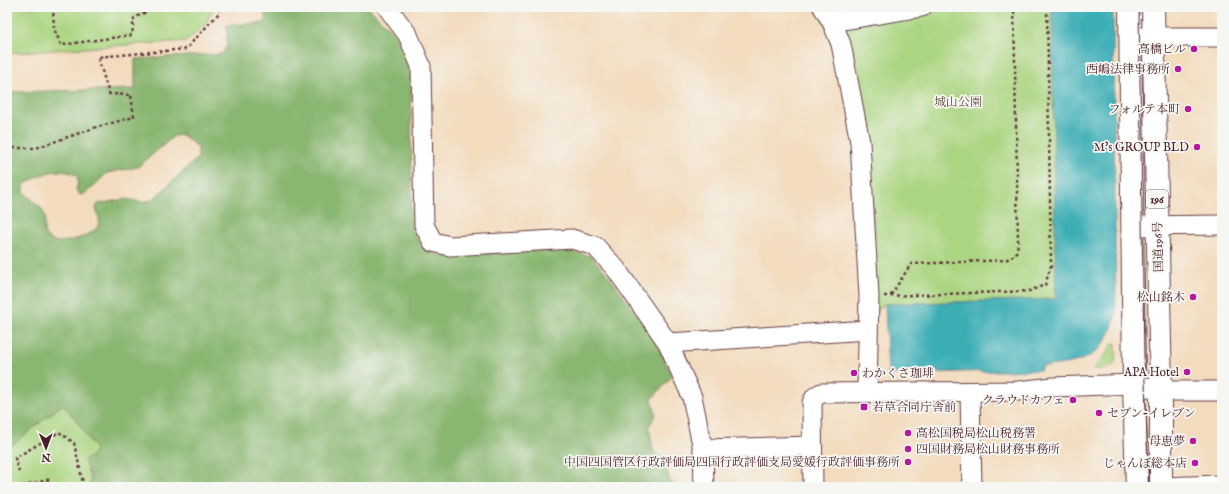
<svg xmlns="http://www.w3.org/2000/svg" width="1229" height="494" viewBox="0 0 1229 494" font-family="'IM FELL English','Noto Serif JP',serif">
<rect width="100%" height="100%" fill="#f6f6f2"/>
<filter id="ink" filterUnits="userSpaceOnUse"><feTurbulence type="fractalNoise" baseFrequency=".025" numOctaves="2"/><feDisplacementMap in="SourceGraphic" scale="8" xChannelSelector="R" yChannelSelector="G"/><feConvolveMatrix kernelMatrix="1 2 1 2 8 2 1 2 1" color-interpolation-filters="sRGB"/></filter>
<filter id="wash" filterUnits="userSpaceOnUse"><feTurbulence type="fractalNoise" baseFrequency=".012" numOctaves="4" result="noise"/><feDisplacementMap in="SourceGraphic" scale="16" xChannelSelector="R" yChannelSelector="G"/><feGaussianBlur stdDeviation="0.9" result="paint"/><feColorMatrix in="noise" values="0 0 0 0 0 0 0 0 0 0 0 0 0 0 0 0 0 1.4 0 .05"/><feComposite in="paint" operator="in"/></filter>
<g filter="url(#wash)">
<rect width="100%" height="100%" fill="#f3dbbd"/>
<!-- green -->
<g fill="#acd581" stroke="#7b7a56">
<polygon points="7,7 213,7 213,9 205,25 187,41 10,53"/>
<polygon points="814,7 1052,7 1056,299 885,304 876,312 870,141 844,31 829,31"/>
<path d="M1113,343H1116C1116,367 1117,369 1092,369L1104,357Z"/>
<polygon points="63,404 79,424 95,448 96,487 7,487 7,449"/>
</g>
<!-- forest -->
<path fill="#89b66f" stroke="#6a6a4d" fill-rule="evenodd" d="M265,7H368L397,36L411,73L412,228C420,246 424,250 443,256L558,249L591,256L608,275L654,337L672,376L652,399L656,415L649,426L653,451L664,459L670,481L677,487H89L91,480L84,460L92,456L95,448L79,424L63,404L7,449V92L135,89V59L222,54L227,46V25L265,23ZM183,135L198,148V158L152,200L143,202L125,199L98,204L96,208C97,213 100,218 99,224C95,236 61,246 51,240C48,239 46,236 44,234L45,216L42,209L24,192V185C41,174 58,165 77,176L78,182L76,190L80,195L86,193L107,173L138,167L174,136Z"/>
<!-- water -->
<path fill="#3badb5" stroke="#426670" d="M1052,7H1113L1116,311C1109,356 1082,365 1041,366V370L888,374L885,304L1056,299Z"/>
</g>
<g filter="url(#ink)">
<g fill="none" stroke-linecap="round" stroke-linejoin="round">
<!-- minor casing -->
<g stroke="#633b41" stroke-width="21">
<g id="minor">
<polyline points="387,7 408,35 421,66 424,225 433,242 450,246 572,239 595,246 616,269 668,343 692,397 703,449 704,487"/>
<polyline points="823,7 832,22 841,44 860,142 869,296 867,392"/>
<polyline points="832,22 922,7"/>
<polyline points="1138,37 1222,37"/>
<polyline points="1133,226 1222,225"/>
<polyline points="668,343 868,330"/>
<polyline points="970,392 972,487"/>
<polyline points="703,449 812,446"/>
<polyline points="813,487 812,403 815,397 821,393 1018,391 1053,387 1134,384 1161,391 1222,391"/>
<polyline points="1158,487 1222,485"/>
</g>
</g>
<!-- highway casing -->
<g stroke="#633b41" stroke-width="24">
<g id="highway">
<polyline points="1130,7 1134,384 1137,487"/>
<polyline points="1153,7 1161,391 1161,487"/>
</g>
</g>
<!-- path -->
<g stroke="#633b41" stroke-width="2.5" stroke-dasharray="3 3" stroke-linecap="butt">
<polyline points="53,7 54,29 61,45 132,35 134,18 156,7"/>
<polyline points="1014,10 1021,7"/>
<polyline points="7,148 36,148 97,127 134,117 131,95 109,94 98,57 186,49 219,13 221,7"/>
<polyline points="891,295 911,264 1006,260 1016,254 1018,243 1014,7"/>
<polyline points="884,296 1029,291 1045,285 1051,266 1047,7"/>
<polyline points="19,472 15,458 59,432 74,443 84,487 87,487"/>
<polyline points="23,486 51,479"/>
</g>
<!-- minor -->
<use href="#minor" stroke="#fff" stroke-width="19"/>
<!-- highway -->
<use href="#highway" stroke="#fff" stroke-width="22"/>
<!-- tram -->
<polyline stroke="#4a1f2b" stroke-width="1" points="1139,7 1144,356 1149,487"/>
</g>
</g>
<!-- markers -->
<g fill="#b5179e" stroke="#f6f6f2" stroke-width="1.5">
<circle cx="1194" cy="49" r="4"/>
<circle cx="1178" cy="69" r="4"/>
<circle cx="1188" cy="109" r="4"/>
<circle cx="1197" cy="147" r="4"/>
<circle cx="1193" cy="297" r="4"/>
<circle cx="1187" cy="372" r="4"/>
<circle cx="854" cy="373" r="4"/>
<circle cx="1073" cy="400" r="4"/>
<rect x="860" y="403" width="8" height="8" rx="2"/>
<circle cx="1099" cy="413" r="4"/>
<circle cx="908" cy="433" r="4"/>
<circle cx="1193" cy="441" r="4"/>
<circle cx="908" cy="449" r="4"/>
<circle cx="908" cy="462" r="4"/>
<circle cx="1195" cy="463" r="4"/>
</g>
<g text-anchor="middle" stroke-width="3.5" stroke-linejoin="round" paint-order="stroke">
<!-- shield labels -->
<rect fill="#f6f6f2" stroke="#7e6067" stroke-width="1" x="1146" y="190" width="22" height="18" rx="3"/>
<g font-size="11" font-weight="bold" fill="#4a1f2b">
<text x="1157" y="203">196</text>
</g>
<!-- poi labels -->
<g font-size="12" fill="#4a1f2b" stroke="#f6f6f2" text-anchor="end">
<text x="1186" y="53">高橋ビル</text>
<text x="1170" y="73">西嶋法律事務所</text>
<text x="1180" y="113">フォルテ本町</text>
<text x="1189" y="151">M's GROUP BLD</text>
<text x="1185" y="301">松山銘木</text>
<text x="1179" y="376">APA Hotel</text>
<text x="862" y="377" text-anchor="start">わかくさ珈琲</text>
<text x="1065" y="404">クラウドカフェ</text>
<text x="872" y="411" text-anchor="start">若草合同庁舎前</text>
<text x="1107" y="417" text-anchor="start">セブン-イレブン</text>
<text x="916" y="437" text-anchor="start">高松国税局松山税務署</text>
<text x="1185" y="445">母恵夢</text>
<text x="916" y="453" text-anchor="start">四国財務局松山財務事務所</text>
<text x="900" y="466">中国四国管区行政評価局四国行政評価支局愛媛行政評価事務所</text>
<text x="1187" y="467">じゃんぼ総本店</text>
</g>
<!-- park labels -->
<g font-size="12" fill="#624c40" stroke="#f6f6f2">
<text x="958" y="106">城山公園</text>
</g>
<!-- street labels -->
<g font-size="12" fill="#4a1f2b" stroke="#f6f6f2">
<text transform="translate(1158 247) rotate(-91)" y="4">国道196号</text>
</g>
</g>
<!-- margin -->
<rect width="1229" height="494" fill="none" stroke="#f6f6f2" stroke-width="24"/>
<!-- north arrow -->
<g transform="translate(46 448) rotate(179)" stroke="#f6f6f2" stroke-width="3" paint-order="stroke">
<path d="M0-3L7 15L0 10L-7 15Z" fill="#4a1f2b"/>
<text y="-6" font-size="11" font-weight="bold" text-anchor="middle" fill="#4a1f2b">N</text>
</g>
</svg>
